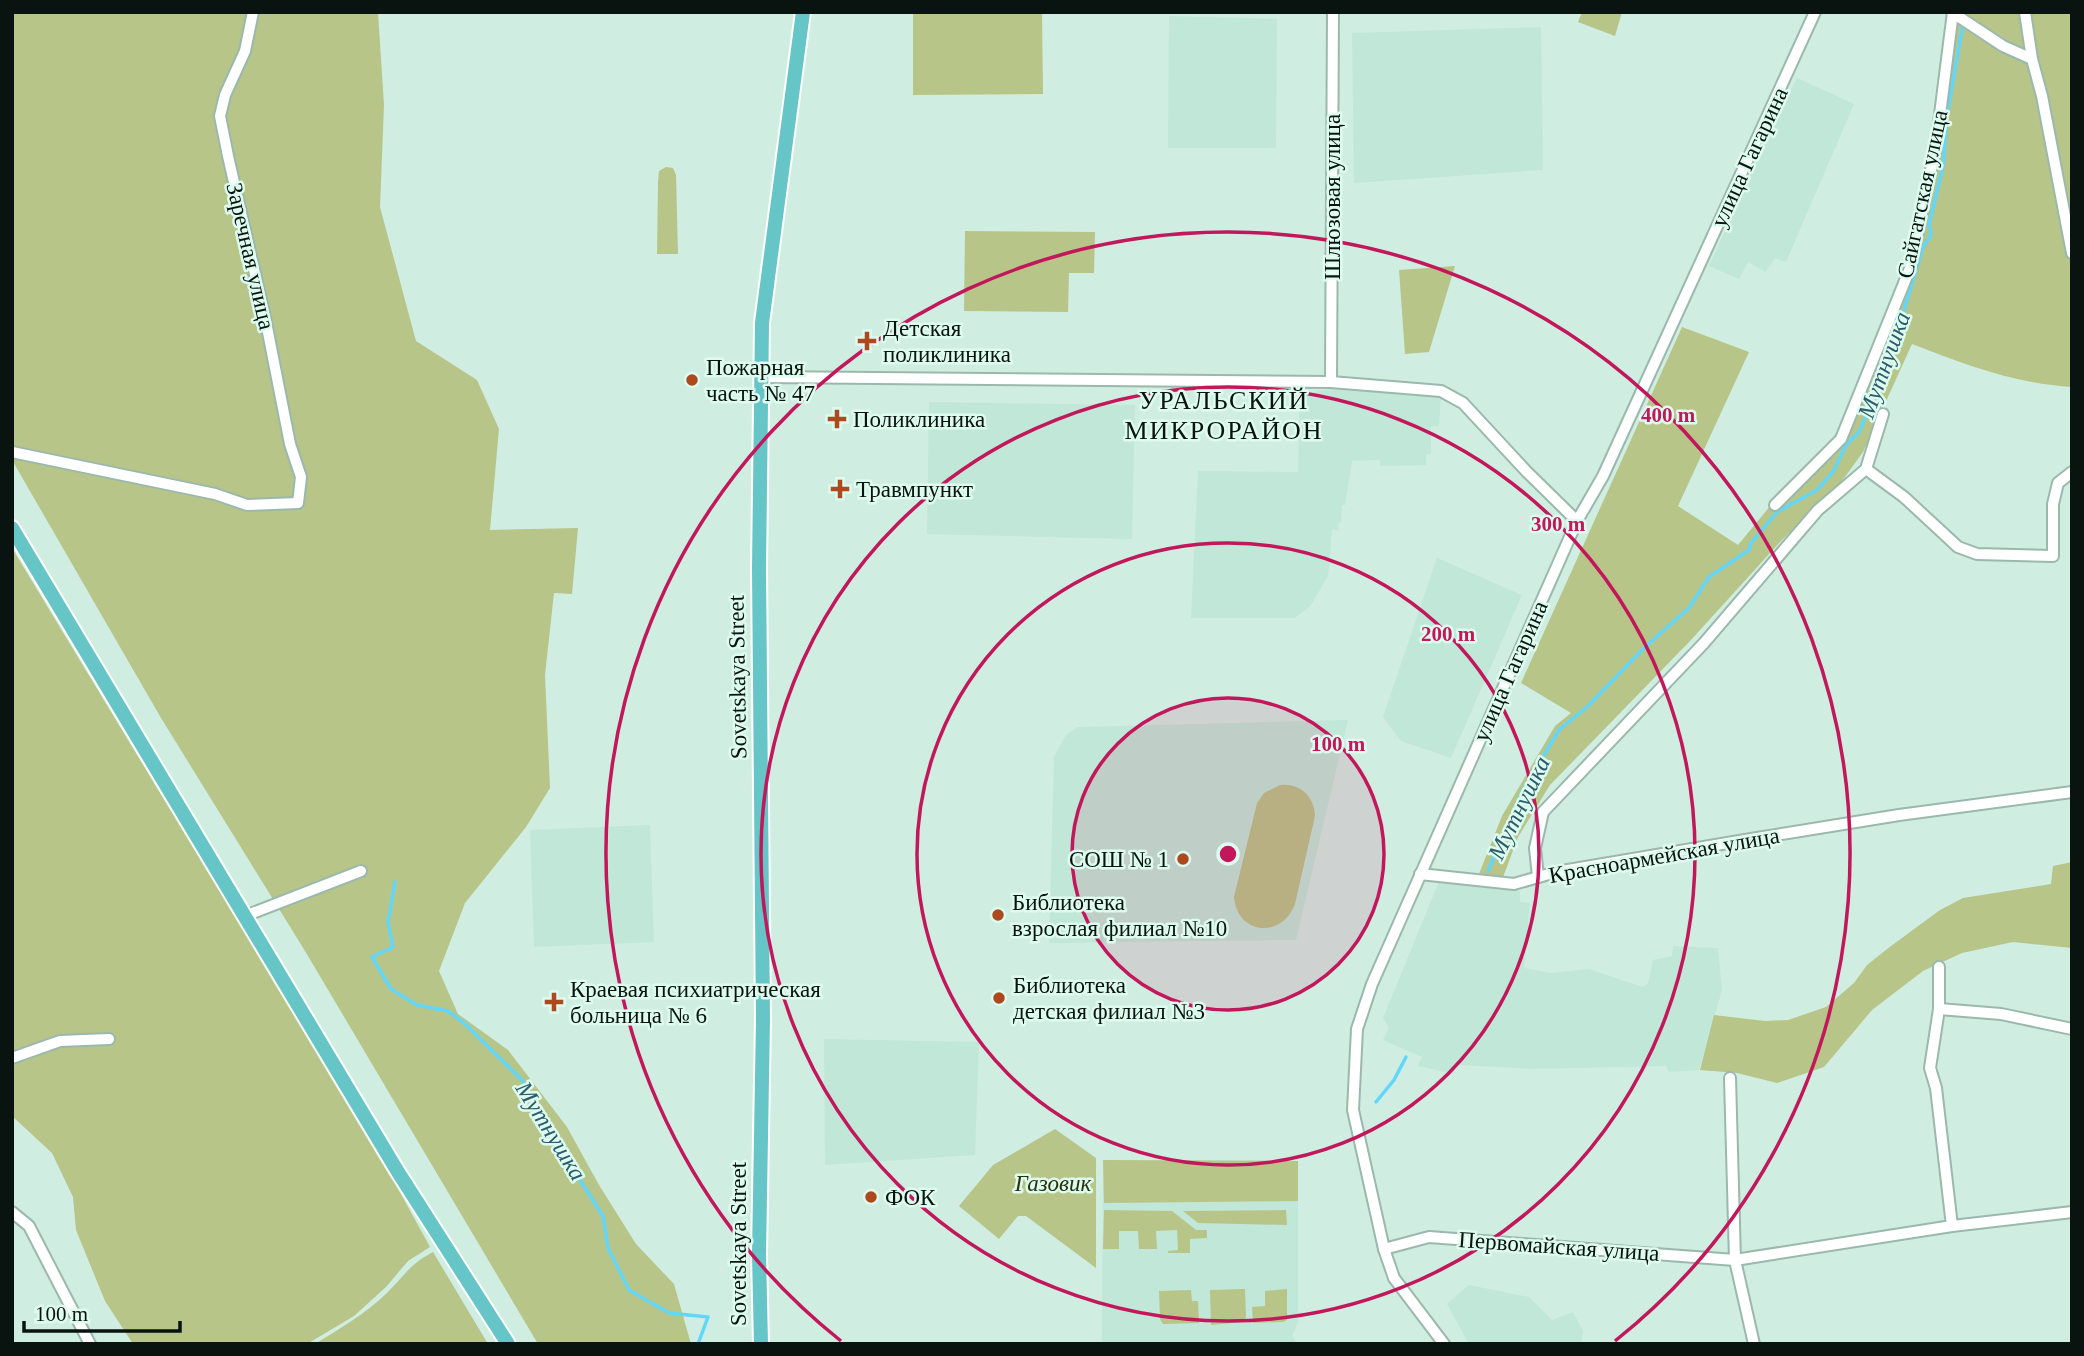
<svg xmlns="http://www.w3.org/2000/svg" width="2084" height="1356" viewBox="0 0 2084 1356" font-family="'Times New Roman',serif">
<rect width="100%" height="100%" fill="#d0ede2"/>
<!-- built -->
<g fill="#c0e7d8">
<polygon points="1169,16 1277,19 1276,148 1168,148"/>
<polygon points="1541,27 1543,170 1354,183 1352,33"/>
<polygon points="1797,78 1854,104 1786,262 1775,258 1766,272 1748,262 1739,279 1709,266 1782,106"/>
<polygon points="1333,388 1441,394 1439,426 1431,426 1431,454 1426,455 1426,465 1380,466 1380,460 1352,461 1345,505 1342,505 1341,522 1339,522 1338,530 1332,530 1328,576 1311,605 1295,618 1191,618 1198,471 1298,472 1300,395"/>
<polygon points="929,402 1135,405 1132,539 927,534"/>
<polygon points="1437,558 1522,595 1451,758 1401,741 1383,717"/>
<polygon points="1348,720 1296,940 1049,943 1054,757 1066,735 1078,727"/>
<polygon points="650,825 654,942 534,947 530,830"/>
<polygon points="1440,879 1520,891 1520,902 1530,903 1524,968 1551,973 1589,969 1642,987 1648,984 1653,960 1672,956 1673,946 1718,948 1722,990 1699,1070 1669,1072 1666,1066 1534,1069 1456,1065 1453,1074 1418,1066 1422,1057 1383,1040 1389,1028 1383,1018"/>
<polygon points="824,1039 979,1042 975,1155 825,1165"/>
<polygon points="1103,1160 1298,1161 1298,1322 1292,1336 1298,1344 1102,1344"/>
<polygon points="1469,1285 1529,1297 1552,1320 1573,1312 1583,1331 1581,1344 1469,1344 1447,1304"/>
</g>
<!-- green -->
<g fill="#b7c589">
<polygon points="12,12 378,12 384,105 380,207 416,341 477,380 499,429 490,530 578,528 572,594 554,593 545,675 550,788 526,827 465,903 439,971 458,1014 508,1050 567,1127 599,1185 636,1244 674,1284 691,1344 538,1344 305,951 161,718 12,460"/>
<polygon points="1582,12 1622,12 1615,36 1578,22"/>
<path d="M1956,12H2072V387C2016,384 1964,364 1912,344L1863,452L1842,481L1781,541L1691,640L1550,785L1518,837L1499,888L1475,884L1502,816L1555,726L1571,713L1521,683L1682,327L1749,352L1678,506L1738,545L1771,505L1843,441L1914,264Z"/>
<polygon points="1042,13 1043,94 913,95 913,14"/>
<polygon points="666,167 673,168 676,175 678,254 657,254 658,182 659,171"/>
<polygon points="965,231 1095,232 1094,273 1069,273 1068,312 964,311"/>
<polygon points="1455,266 1429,352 1405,354 1399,270"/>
<polygon points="12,548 384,1163 430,1247 408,1261 386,1287 354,1316 307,1344 133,1344 105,1301 76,1230 73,1197 52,1153 12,1116"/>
<path d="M1280,785C1300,783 1314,796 1315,816L1295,904C1282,939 1237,935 1234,897L1257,803L1264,793Z"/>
<polygon points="2072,862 2072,948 2013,942 1962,953 1923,971 1872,1010 1824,1067 1777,1083 1737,1073 1700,1070 1714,1015 1765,1021 1788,1020 1826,1007 1854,983 1867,965 1891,946 1940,910 1963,898 2051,884 2053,866"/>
<polygon points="1055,1129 1096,1158 1096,1268 1026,1216 1018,1216 999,1239 959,1206 993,1165"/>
<polygon points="1103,1160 1298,1161 1298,1201 1104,1203"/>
<polygon points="1104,1210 1172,1211 1196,1230 1207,1230 1207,1238 1190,1239 1190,1253 1168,1253 1168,1251 1178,1250 1177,1230 1156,1231 1157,1249 1139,1249 1138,1231 1119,1231 1119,1249 1103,1249"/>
<polygon points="1286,1210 1287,1225 1198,1223 1183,1211"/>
<path d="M433,1252L488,1344H315C341,1328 365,1314 388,1292C405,1275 410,1264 433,1252Z"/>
<polygon points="1245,1289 1246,1317 1243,1322 1211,1325 1210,1290"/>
<polygon points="1287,1289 1287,1320 1283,1322 1253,1323 1252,1307 1265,1306 1265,1291"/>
<polygon points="1191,1290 1192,1301 1198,1301 1199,1323 1163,1324 1160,1319 1159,1291"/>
</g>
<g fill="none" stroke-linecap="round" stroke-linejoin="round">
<!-- stream -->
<g stroke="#63d6fb" stroke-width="3.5">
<polyline points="1488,871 1523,790 1559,730 1588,706 1644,648 1689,608 1709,577 1749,550 1751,543 1777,512 1817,490 1833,472 1846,445 1859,432 1885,374 1923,247 1931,235 1929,225 1943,166 1947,116 1963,24"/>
<polyline points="395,882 388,922 393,947 372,957 391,989 417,1005 448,1011 464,1023 522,1080 532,1101 552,1127 559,1147 603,1216 608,1248 629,1290 669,1313 708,1317 698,1344"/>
<polyline points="1376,1102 1394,1080 1406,1057"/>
</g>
<!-- minor casing -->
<g stroke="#9bb8ad" stroke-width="14">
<g id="minor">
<polyline points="2025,12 2032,59 2042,96 2072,253"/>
<polyline points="1953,13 2003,46 2032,59"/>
<polyline points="761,377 1331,382 1441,391 1463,403 1527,472 1577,521"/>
<polyline points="1331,382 1333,12"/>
<polyline points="12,452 215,494 247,505 298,503 301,477 290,444 266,322 228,156 220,116 225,95 245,51 253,12"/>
<polyline points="1866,469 1904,497 1958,547 1977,554 2053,556 2053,504 2058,483 2072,472"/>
<polyline points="1775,505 1841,439 1911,266 1936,146 1953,12"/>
<polyline points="1420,874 1514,884 1556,872 1757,838 1899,815 2072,792"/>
<polyline points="1538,877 1535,848 1543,812 1704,643 1818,510 1866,469 1883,414"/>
<polyline points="245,916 361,871"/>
<polyline points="1939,967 1939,1009 1930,1068 1936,1088 1952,1226"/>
<polyline points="1939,1009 2001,1014 2072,1029"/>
<polyline points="12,1058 60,1041 109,1039"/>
<polyline points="1730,1078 1735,1260 1754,1344"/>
<polyline points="12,1212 29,1226 90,1344"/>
<polyline points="1384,1249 1429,1237 1735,1260 1952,1226 2072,1212"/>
<polyline points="1444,1344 1394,1278 1384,1249 1353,1110 1357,1029 1372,984 1577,521 1603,476 1815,12"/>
</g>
</g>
<!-- major casing -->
<g stroke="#fff" stroke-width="18">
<g id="major">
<polyline points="12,528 398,1172 508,1344"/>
<polyline points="761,1344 759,1254 763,1020 759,569 762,323 803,12"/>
</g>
</g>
<!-- minor -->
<use href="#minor" stroke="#fff" stroke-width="10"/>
<!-- major -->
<use href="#major" stroke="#66c5c7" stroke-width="14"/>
</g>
<!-- distance rings -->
<circle cx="1228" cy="854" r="156" fill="#c2185b" fill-opacity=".12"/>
<g fill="none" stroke="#c2185b" stroke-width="3.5">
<circle cx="1228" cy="854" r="156"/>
<circle cx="1228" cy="854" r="311"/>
<circle cx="1228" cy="854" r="467"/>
<path d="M841 1341A622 622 0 1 1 1615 1341"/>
</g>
<!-- markers -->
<g fill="#ae481d" stroke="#ddfbef" stroke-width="2.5">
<path d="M863.5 330.5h7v7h7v7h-7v7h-7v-7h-7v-7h7z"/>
<circle cx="692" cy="380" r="7"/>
<path d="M833.5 408.5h7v7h7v7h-7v7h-7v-7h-7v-7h7z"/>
<path d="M836.5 478.5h7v7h7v7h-7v7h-7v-7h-7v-7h7z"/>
<circle cx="1183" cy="859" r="7"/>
<circle cx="998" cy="915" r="7"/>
<circle cx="999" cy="998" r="7"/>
<path d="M550.5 991.5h7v7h7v7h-7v7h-7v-7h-7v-7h7z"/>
<circle cx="871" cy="1197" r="7"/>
</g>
<g text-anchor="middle" stroke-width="5" stroke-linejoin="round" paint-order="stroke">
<!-- street labels -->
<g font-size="23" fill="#091310" stroke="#ddfbef">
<text transform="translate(1749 157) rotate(-65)" y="8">улица Гагарина</text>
<text transform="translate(1922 194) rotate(-78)" y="8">Сайгатская улица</text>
<text transform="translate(1332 197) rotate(-90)" y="8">Шлюзовая улица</text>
<text transform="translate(251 256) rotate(77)" y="8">Заречная улица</text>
<text transform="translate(1510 671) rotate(-66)" y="8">улица Гагарина</text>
<text transform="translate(737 677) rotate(-91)" y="8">Sovetskaya Street</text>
<text transform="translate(1664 855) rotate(-10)" y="8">Красноармейская улица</text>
<text transform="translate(738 1244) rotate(-90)" y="8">Sovetskaya Street</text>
<text transform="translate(1559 1246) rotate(4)" y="8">Первомайская улица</text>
</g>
<!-- poi labels -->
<g font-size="23" fill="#091310" stroke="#ddfbef" text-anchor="start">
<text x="883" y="336">Детская<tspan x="883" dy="26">поликлиника</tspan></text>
<text x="706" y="375">Пожарная<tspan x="706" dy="26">часть № 47</tspan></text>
<text x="853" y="427">Поликлиника</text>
<text x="856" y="497">Травмпункт</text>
<text x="1169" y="867" text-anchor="end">СОШ № 1</text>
<text x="1012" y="910">Библиотека<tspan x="1012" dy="26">взрослая филиал №10</tspan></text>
<text x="1013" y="993">Библиотека<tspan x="1013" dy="26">детская филиал №3</tspan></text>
<text x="570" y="997">Краевая психиатрическая<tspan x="570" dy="26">больница № 6</tspan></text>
<text x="885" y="1205">ФОК</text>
</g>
<!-- park labels -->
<g font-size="23" font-style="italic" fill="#2a310b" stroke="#ddfbef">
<text x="1053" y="1191">Газовик</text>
</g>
<!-- water labels -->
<g font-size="24" font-style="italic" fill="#2c5c6c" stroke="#ddfbef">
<text transform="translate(1884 365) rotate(-70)" y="8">Мутнушка</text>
<text transform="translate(1519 808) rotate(-64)" y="8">Мутнушка</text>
<text transform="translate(551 1131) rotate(58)" y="8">Мутнушка</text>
</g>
<!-- quarter labels -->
<g font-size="26" letter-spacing="2" fill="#091310" stroke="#ddfbef">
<text x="1224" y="409">УРАЛЬСКИЙ<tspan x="1224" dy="30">МИКРОРАЙОН</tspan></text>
</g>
</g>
<circle cx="1228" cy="854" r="10" fill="#c2185b" stroke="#ddfbef" stroke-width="3.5"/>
<g font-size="21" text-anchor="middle" font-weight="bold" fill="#c2185b" stroke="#ddfbef" stroke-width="5" stroke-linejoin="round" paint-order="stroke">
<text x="1668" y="422">400 m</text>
<text x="1558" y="531">300 m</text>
<text x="1448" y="641">200 m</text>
<text x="1338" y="751">100 m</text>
</g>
<!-- border -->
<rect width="2084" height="1356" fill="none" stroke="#091310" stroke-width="28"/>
<!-- scale -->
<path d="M24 1321v10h156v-10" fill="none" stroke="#091310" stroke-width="3.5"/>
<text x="35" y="1321" font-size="21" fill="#091310" stroke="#ddfbef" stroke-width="5" paint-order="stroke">100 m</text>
</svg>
